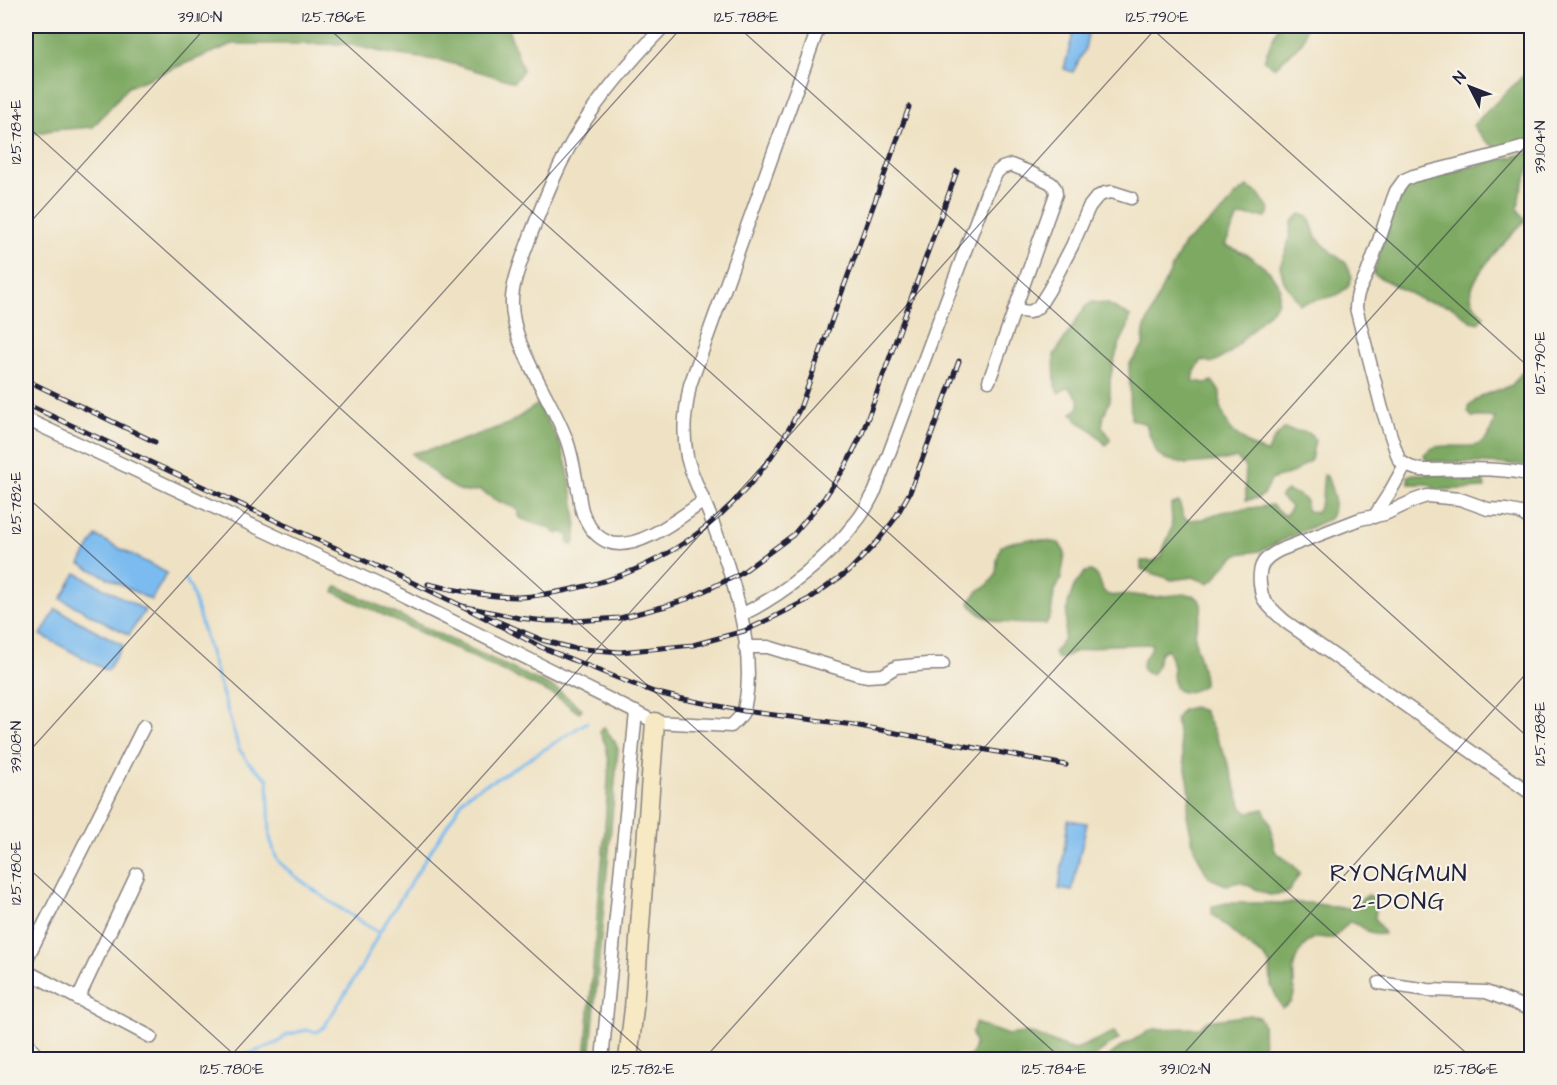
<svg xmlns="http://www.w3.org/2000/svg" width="1557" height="1085" viewBox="0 0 1557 1085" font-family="'Architects Daughter',sans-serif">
<rect width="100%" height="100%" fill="#f7f3e8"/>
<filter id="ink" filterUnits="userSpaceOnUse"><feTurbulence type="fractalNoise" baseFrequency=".0167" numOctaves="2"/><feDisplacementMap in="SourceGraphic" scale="12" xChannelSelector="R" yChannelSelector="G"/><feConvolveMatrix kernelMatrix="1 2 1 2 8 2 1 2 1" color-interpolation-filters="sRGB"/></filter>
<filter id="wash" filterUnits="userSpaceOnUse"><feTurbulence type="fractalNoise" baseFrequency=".008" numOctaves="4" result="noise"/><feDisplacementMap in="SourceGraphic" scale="24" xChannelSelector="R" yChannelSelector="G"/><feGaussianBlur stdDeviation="1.35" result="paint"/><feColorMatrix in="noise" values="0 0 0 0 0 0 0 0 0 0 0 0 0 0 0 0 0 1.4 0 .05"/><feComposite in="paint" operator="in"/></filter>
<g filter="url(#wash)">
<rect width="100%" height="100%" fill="#efe2c4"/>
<!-- forest -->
<g fill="#7da962" stroke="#50664e" stroke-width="1.5">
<polygon points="26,26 507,26 523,70 514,82 443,61 391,54 346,44 233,44 128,87 93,127 53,130 26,135"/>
<polygon points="1278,26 1306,26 1303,41 1275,68 1264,60"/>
<path d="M1531,68L1532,139C1503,152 1491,153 1473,125Z"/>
<path d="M1531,152V166L1520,192L1518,209L1525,221C1511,236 1469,276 1471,296C1472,304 1479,310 1484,316L1479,323L1471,321L1451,306L1424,301L1373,274L1391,217L1402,194L1414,181Z"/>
<path d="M1247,187L1258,193L1270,210L1266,217L1248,216L1238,217L1225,245L1248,255L1269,271L1280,287L1277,304L1229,354L1212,363L1202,360L1195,371L1193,381L1206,383L1212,381L1220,392V407L1230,429L1250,445L1267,453L1274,439L1284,429L1309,433L1315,440L1311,460L1294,472L1271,480C1264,495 1263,499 1246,500L1245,466L1236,458L1221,461L1186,464L1165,459L1158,454L1153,445L1146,424L1131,419L1129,365L1143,346L1144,330L1160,292L1184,244L1225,209L1235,196Z"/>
<polygon points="1300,214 1309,217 1316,237 1331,252 1346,263 1352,277 1348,287 1337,295 1300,304 1284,282 1280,266 1287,249 1292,222"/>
<polygon points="1092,302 1108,304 1130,316 1128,327 1119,345 1113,364 1110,380 1110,400 1104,415 1102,426 1111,439 1106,445 1092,430 1077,421 1072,413 1079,407 1079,399 1068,387 1059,393 1055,386 1054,355 1085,307"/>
<path d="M1531,361V465L1427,461L1424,455C1436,437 1468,454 1484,441C1491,436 1492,426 1495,418L1488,417H1472L1468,412V407L1481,396L1512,385Z"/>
<path d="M538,404C545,418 554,431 560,445C567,461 583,532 573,545L567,543L569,536L560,531L558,534L553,532L551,528L532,523L520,518L517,509L496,500L480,490C475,491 470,493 465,492C450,489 426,466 413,455L412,453L445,446L508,424Z"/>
<polygon points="1482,473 1485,488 1436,490 1428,484 1409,484 1408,476 1413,474"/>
<path d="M1324,475L1327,476C1333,494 1339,502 1329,519L1260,551L1238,554L1223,567L1215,579L1208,583L1193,577L1172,580L1141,569V561H1154L1162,557C1163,544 1168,541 1171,529C1173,521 1171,512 1171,504L1179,502L1183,516L1187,520L1202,519L1221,512L1272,505L1277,511L1285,516L1291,507L1280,496L1287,491L1299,495L1306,501V510L1316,513C1325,498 1321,492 1324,475Z"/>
<path d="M1031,539L1059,543L1065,553L1061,579L1054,593L1051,614L1046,624C1020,624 984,627 969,602L979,590L987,586L996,575L997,560L1001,546L1012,542Z"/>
<path d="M1091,571C1104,577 1098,591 1109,595C1113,596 1115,595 1119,595C1131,593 1142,597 1155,597C1168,597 1196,587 1201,604C1204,614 1195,625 1195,635C1195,652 1205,668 1204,685C1198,689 1194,691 1187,692C1172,693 1174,682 1173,672C1173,664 1171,656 1167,649L1161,652L1156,669L1152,674L1146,673L1142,668C1142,655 1152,653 1152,644L1108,645L1074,652L1063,658L1057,659L1054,653L1057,648L1064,639L1068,603L1074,586L1085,572Z"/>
<polygon points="337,586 558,690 582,709 579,713 554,695 334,592"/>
<polygon points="1193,707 1204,711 1226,758 1242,808 1248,813 1263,809 1270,823 1273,843 1275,851 1294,866 1300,873 1288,893 1269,895 1240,882 1226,885 1212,879 1206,873 1194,848 1187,815 1190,795 1188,779 1178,733 1176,719 1182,710"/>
<polygon points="604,727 615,742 618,749 590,1059 585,1059 605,828 609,764 606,746 600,732"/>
<path d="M1368,895L1374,898L1376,910L1375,919L1382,929L1384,934C1369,936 1370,932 1359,925C1358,925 1350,922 1349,922L1333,939C1328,938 1319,936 1314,938C1312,939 1308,943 1306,944C1300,950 1296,957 1294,965C1291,981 1302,1000 1282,1008L1271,985L1270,965L1265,957L1251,948L1212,914V906L1227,903H1311L1342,908H1349Z"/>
<polygon points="1250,1015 1259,1017 1263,1024 1264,1059 1105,1059 1121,1047 1153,1029 1199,1028 1207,1021"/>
<polygon points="975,1023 1008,1035 1022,1033 1036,1035 1065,1047 1074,1050 1114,1032 1119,1039 1109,1045 1093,1059 962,1059 971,1056 975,1045 972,1033"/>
</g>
<!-- water -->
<g fill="#7bbbef" stroke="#4e6e95" stroke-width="1.5">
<polygon points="1074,30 1088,34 1085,49 1073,72 1064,69"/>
<polygon points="96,536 167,573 151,600 80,564"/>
<polygon points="76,573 145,610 129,635 61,599"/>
<polygon points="56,609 123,645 107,671 41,635"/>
<polygon points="1068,820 1087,823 1072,891 1059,889"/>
</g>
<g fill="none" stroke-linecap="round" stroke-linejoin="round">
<!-- stream -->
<g stroke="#7bbbef" stroke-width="3">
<polyline points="186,580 191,589 196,606 239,749 249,763 268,779 270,838 276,857 281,864 295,876 329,901 379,933"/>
<path d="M234,1060L277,1043L287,1035L306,1030L317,1032L324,1027L358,973L379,933L465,797C474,788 488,784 498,778C528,760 558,741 587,722"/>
</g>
</g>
</g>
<g filter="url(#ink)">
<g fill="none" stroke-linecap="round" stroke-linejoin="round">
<!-- street casing -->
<g stroke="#888280" stroke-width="15">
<g id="street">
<path d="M664,26C634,57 604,91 581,127C560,160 545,198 531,234C525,252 516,271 513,290C504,338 552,397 567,441C573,458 575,476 579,494C580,503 581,512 586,520C590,529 598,538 608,542C637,553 680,517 704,501"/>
<path d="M1532,145L1500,154L1413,176L1404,180L1396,191C1386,217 1379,243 1369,268C1364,284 1356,289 1356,308L1382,409L1399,460C1406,466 1412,469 1422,470C1458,470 1496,466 1532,475"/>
<polyline points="1014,310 1029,312 1034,310 1039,306 1049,290 1072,246 1089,207 1097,197 1105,193 1112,192 1131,198"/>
<path d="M26,419L386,588L655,722L731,726C735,722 740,718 743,712C745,708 745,703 746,699C755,646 731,571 712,521C705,501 692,478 687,457C682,429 685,413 690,385L819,26"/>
<polyline points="1374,517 1390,492 1405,465"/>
<path d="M1532,521L1521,513L1506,510L1488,509L1460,499L1427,496L1415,500L1385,514L1360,519L1280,550C1264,558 1258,565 1260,584C1261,588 1261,594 1263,598C1268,607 1278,615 1286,622L1532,794"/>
<path d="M741,615C783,595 827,559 856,522C864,513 869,502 875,491L987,192L997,172L1002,168L1011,165L1029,172L1051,183L1055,188L1056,194L989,381"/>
<polyline points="745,647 768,647 857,674 868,676 883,675 896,667 927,664 943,664"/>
<polyline points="26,960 144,726"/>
<polyline points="26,971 151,1037"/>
<polyline points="1379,983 1428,990 1486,992 1532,1010"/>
<polyline points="78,999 137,874"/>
<polyline points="26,1040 39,1060"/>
<polyline points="602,1060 636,712"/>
</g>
</g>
<!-- secondary casing -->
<g stroke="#888280" stroke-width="21">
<polyline id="secondary" points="628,1060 634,1008 655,722"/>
</g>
<!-- street -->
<use href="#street" stroke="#fff" stroke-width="12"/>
<!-- secondary -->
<use href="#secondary" stroke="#f6e9c3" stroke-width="18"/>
<!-- rail casing -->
<g stroke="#22223b" stroke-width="5">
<g id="rail">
<polyline points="959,361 910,492 894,520 877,542 849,571 809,599 770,619 744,631 693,645 620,652 572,648 542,640 462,606 541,647 620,679 654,692 678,698 744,711 854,725 1066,765"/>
<polyline points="26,380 155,442"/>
<polyline points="26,404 298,531 405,579 462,606 519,618 546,621 575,621 620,618 666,606 687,599 740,574 793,535 825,497 845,467 862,434 957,171"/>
<path d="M428,584C458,591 488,597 518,597C535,597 552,593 568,590C673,570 753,503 800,408L909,107"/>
</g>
</g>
<!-- rail -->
<use href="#rail" stroke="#f7f3e8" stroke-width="3" stroke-dasharray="9" stroke-linecap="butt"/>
</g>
</g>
<!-- ticks -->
<path fill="none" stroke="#22223b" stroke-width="1.5" stroke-opacity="0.45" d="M326,26L1474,1060M737,26L1532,741M1149,26L1532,370M26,125L1063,1060M26,227L207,26M26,496L651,1060M26,755L683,26M26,866L240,1060M227,1060L1158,26M703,1060L1532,139M1178,1060L1532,667"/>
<g text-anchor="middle" stroke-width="4.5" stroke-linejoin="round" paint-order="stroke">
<!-- quarter labels -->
<g font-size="24" letter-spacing="1.5" fill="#22223b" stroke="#f7f3e8">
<text x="1399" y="881">RYONGMUN<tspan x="1399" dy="28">2-DONG</tspan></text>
</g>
</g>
<!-- margin -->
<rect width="1557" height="1085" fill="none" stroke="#f7f3e8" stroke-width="66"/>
<!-- north arrow -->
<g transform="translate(1470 87) rotate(312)" stroke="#f7f3e8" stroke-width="4.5" paint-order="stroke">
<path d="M0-4.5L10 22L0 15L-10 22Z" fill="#22223b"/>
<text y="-9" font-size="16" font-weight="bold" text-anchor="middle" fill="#22223b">N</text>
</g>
<rect x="33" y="33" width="1491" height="1019" fill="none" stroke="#22223b" stroke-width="2"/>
<g font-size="15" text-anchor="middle" fill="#22223b">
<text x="200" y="22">39.110°N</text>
<text x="334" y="22">125.786°E</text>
<text x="746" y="22">125.788°E</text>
<text x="1157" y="22">125.790°E</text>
<text transform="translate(16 132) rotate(-90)" y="5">125.784°E</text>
<text transform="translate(1540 147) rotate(-90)" y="5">39.104°N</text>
<text transform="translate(1540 363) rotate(-90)" y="5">125.790°E</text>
<text transform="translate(16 503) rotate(-90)" y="5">125.782°E</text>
<text transform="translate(1540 734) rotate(-90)" y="5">125.788°E</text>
<text transform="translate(16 747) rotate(-90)" y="5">39.108°N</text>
<text transform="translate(16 873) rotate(-90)" y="5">125.780°E</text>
<text x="232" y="1074">125.780°E</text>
<text x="643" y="1074">125.782°E</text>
<text x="1054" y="1074">125.784°E</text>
<text x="1185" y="1074">39.102°N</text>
<text x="1466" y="1074">125.786°E</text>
</g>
</svg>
